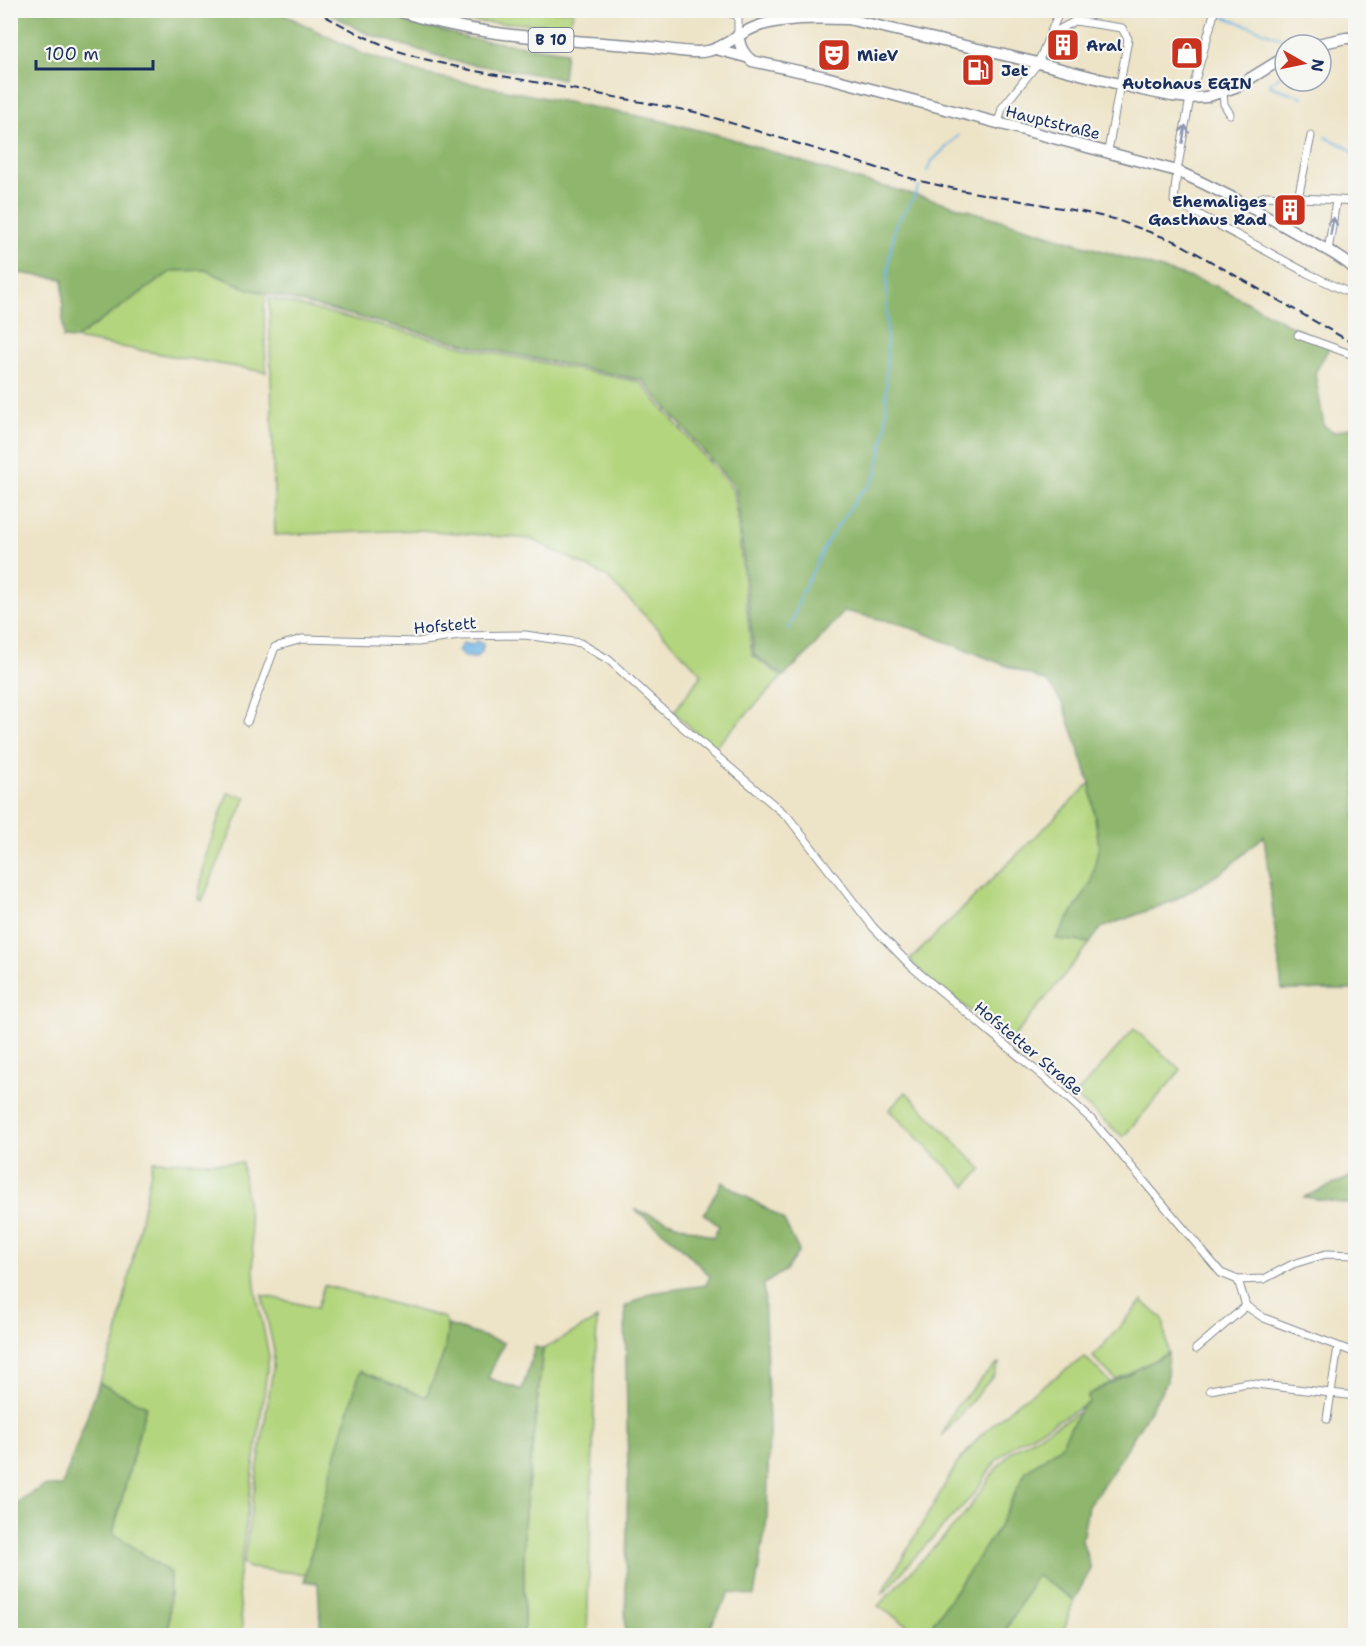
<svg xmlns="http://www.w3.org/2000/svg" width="1366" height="1646" viewBox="0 0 1366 1646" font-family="'Shantell Sans',sans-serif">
<rect width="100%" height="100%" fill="#f6f6f2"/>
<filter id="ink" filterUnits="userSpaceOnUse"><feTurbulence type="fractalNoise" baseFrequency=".0167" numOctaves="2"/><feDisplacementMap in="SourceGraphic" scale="12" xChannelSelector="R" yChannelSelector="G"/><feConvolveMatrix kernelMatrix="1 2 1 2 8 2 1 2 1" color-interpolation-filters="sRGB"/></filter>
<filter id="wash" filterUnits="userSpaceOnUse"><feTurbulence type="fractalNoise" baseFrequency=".008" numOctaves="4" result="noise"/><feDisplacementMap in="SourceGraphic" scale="24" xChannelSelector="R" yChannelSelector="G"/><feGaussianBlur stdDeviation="1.35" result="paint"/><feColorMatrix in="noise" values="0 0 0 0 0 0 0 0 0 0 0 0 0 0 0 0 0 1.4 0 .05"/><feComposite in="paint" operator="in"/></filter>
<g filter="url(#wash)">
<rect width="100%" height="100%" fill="#ede3c6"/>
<!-- green -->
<g fill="#b3d57d" stroke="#67826e" stroke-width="1.5">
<polygon points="430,11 574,11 569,25 471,22"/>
<polygon points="205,270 249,289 266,293 264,308 266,372 75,339 172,271"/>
<polygon points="269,298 478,350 640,382 734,491 752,655 782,677 713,749 674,712 702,674 606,576 531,539 420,530 275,535"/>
<polygon points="1090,783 1099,845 1091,883 1056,939 1090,943 1010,1042 953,997 931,982 910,960"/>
<polygon points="228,793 246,797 202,901 198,899 206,855"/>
<polygon points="1134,1029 1181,1070 1123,1137 1075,1096"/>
<polygon points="906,1092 982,1169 966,1186 889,1110"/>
<polygon points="153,1161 242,1163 252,1241 255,1287 269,1356 238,1582 243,1635 169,1635 170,1573 113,1533 146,1406 99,1383 116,1339"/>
<path d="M324,1285L445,1318C454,1340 435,1376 426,1397L360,1372L306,1574L249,1568L243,1564L273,1368L274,1351L262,1295L317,1308Z"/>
<polygon points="1142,1301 1163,1319 1168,1353 1116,1380 1093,1357"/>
<polygon points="597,1319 587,1635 524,1636 524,1523 543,1349"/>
<polygon points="1085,1357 1111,1383 1088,1395 1089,1403 1015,1444 996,1461 974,1494 911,1561 889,1588 881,1595 957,1464 980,1436 1016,1404"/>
<polygon points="1000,1362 994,1375 942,1436 954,1409 986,1374"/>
<polygon points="1079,1412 1060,1447 1026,1471 997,1530 925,1635 922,1635 878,1606 962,1518 996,1469 1012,1451"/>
<polygon points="1036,1575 1074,1600 1062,1635 1003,1636"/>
</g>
<!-- forest -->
<g fill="#8eb66c" stroke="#547265" stroke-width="1.5">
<polygon points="275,10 363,54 424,74 658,120 723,136 855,179 942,202 1214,285 1330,346 1315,373 1324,426 1334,432 1355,426 1355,990 1282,990 1264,836 1224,871 1173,901 1101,928 1090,943 1056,939 1091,883 1099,845 1090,783 1064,706 1048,682 901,624 844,611 808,653 784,676 754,655 736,489 642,380 477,347 249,289 205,270 172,271 75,339 63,338 63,279 11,272 11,11"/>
<polygon points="325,11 378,11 467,38 566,52 563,79 458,62 368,34"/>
<polygon points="1355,1175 1355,1205 1304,1197"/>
<polygon points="722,1182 783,1219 799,1251 786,1270 764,1284 769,1428 767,1520 754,1596 730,1592 706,1635 625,1635 628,1471 625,1307 650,1293 706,1285 710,1276 676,1242 634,1209 713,1237 719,1226 704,1214"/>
<polygon points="448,1325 504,1343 488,1378 522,1390 535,1347 543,1349 524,1523 524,1635 321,1635 318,1583 304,1581 333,1464 360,1371 426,1397 444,1353"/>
<polygon points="1168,1353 1167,1382 1109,1477 1088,1506 1082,1540 1091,1569 1074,1600 1036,1575 1003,1635 925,1635 997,1530 1026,1471 1060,1447 1082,1407 1089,1403 1088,1395"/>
<polygon points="99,1383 146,1406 113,1533 170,1573 169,1635 11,1635 11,1505 17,1503 43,1486 62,1486"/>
</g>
<!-- water -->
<polygon fill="#6cb3e3" stroke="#4471a0" stroke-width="1.5" points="477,641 483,644 482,652 476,658 465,657 458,651 463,643 471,645"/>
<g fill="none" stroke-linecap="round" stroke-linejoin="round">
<!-- stream -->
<g stroke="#6cb3e3" stroke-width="2">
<polyline points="1206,10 1284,39"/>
<polyline points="1285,72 1271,82 1270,86 1303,97"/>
<polyline points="1325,137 1345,146 1356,155"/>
<polyline points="927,171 932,161 959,135"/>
<polyline points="789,630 802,593 828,540 861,492 867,488 876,476 886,428 887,288 889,257 892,243 895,225 913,199 919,186"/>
</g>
</g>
</g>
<g filter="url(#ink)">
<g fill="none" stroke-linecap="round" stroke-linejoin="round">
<!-- street casing -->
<g stroke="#848992" stroke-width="9">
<g id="street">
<polyline points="716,10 738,15 738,35"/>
<polyline points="1215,10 1190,98 1177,171 1174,201 1307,273 1356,296"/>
<polyline points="1051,34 1075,21 1122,28 1128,39 1108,151"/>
<polyline points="1223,93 1224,104 1230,114"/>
<polyline points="998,124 1002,108 1038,63 1060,10"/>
<polyline points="1298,198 1311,136"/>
<polyline points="1250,207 1256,200 1265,196 1356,201"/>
<polyline points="1328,251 1336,201"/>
<polyline points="1298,335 1356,356"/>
<polyline points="247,722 275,647 302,639 418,642 459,636 525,635 580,643 609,660 671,717 788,817 873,927 912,967 1057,1088 1093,1121 1221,1273 1238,1280 1264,1279 1293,1264 1326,1254 1356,1255"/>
<polyline points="1238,1280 1246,1306 1264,1318 1356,1353"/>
<polyline points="1196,1349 1246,1306"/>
<polyline points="1210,1390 1247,1383 1356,1396"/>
<polyline points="1327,1419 1338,1347"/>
</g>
</g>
<!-- secondary casing -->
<g stroke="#848992" stroke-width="13">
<g id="secondary">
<path d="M738,35C740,47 743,54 752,61L826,77L1177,171C1221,191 1263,213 1305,238C1323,248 1341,256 1356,270"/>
<polyline points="716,49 746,57"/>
</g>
</g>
<!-- primary casing -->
<g stroke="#848992" stroke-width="13">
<g id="primary">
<path d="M396,10C475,37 557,39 640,46C660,47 690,55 708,51C723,48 739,34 753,28C780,17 819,18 848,19L1038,63L1142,90L1172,96L1190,98L1206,97L1238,86L1285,57"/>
<polyline points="1313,45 1346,38 1356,38"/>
</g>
</g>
<!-- street -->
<use href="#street" stroke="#fff" stroke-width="7"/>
<!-- secondary -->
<use href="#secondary" stroke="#fff" stroke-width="10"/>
<!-- primary -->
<use href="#primary" stroke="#fff" stroke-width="10"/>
<!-- rail -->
<polyline stroke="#1b2f5e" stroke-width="2" stroke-dasharray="9 4.5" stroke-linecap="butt" points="313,10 365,37 398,51 424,59 470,70 695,112 920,181 960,190 1078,211 1114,219 1177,242 1356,345"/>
</g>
<!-- one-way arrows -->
<defs><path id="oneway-shaft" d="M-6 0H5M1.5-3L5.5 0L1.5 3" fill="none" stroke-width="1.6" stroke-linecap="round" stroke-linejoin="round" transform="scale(1.5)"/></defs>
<g stroke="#8d97ae">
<use href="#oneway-shaft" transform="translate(1184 134) rotate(-80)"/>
<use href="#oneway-shaft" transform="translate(1332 226) rotate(-80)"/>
</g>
</g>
<!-- icons -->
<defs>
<g id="building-square" transform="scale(1.725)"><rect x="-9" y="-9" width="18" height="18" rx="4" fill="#c8321e" stroke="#f6f6f2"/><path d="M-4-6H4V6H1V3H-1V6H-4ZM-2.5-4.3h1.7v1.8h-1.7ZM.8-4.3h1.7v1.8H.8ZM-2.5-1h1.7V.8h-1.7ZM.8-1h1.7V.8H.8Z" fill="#fff"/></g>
<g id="shop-square" transform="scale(1.725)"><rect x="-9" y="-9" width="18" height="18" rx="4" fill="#c8321e" stroke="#f6f6f2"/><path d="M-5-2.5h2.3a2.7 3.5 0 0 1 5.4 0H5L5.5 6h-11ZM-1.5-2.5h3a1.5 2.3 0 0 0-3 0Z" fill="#fff"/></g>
<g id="theatre-square" transform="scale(1.725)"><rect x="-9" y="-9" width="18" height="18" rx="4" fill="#c8321e" stroke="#f6f6f2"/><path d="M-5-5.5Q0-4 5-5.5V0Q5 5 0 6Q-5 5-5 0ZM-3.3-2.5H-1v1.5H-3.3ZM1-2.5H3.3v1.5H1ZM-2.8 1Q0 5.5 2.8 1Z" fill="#fff"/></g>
<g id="fuel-square" transform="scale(1.725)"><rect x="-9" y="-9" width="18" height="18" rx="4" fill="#c8321e" stroke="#f6f6f2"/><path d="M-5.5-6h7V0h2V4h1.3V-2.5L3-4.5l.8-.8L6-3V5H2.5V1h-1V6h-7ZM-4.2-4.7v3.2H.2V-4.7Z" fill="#fff"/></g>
</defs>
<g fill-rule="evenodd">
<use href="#building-square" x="1063" y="45"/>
<use href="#shop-square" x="1187" y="53"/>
<use href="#theatre-square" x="834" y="55"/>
<use href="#fuel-square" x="978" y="70"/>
<use href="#building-square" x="1290" y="210"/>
</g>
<g text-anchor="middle" stroke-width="4.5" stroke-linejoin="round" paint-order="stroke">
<!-- shield labels -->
<rect fill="#f6f6f2" stroke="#5d6b8a" stroke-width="1.5" x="528.5" y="28" width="45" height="24" rx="4.5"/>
<g font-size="15" font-weight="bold" fill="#1b2f5e">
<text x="551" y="45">B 10</text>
</g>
<!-- poi labels -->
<g font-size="16" font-weight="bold" fill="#1b2f5e" stroke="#f6f6f2" text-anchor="start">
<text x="1086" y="51">Aral</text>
<text x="857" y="61">MieV</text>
<text x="1001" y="76">Jet</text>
<text x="1187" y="89" text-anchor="middle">Autohaus EGIN</text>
<text x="1267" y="207" text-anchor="end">Ehemaliges<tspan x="1267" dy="18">Gasthaus Rad</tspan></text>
</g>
<!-- street labels -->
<g font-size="16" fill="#1b2f5e" stroke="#f6f6f2">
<text transform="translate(1053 122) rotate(14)" y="6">Hauptstraße</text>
<text transform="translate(445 625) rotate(-5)" y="6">Hofstett</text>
<text transform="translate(1029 1048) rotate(40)" y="6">Hofstetter Straße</text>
</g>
</g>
<!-- margin -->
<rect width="1366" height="1646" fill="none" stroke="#f6f6f2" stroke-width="36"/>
<!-- north arrow -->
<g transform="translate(1303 63) rotate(99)"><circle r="28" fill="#f6f6f2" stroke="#9ea6b7" stroke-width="1.5"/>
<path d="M0-4.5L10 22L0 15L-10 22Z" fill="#c8321e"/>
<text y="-9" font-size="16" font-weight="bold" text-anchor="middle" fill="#1b2f5e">N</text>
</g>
<!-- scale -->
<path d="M36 60v9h117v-9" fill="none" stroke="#1b2f5e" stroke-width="3"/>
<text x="45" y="60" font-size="18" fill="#1b2f5e" stroke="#f6f6f2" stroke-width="4.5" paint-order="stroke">100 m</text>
</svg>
